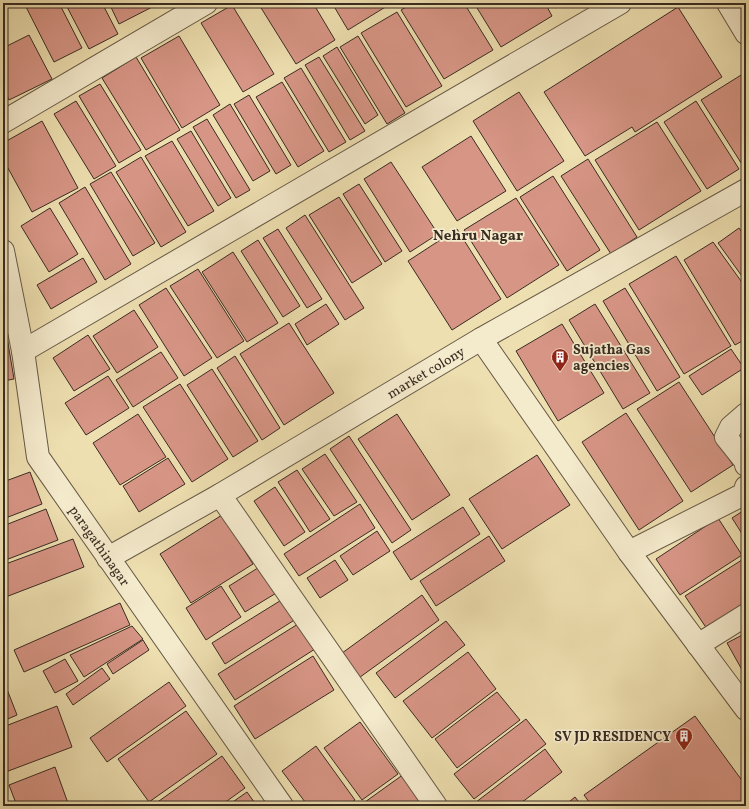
<svg xmlns="http://www.w3.org/2000/svg" width="749" height="809" viewBox="0 0 749 809" font-family="Vollkorn,serif">
<rect width="100%" height="100%" fill="#eedfb0"/>
<filter id="stains"><feTurbulence type="fractalNoise" baseFrequency=".005" numOctaves="4"/><feColorMatrix values="0 0 0 0 .2 0 0 0 0 .09 0 0 0 0 .02 0 0 0 .5 -.17"/></filter>
<radialGradient id="worn" r=".72"><stop offset=".6" stop-color="#630" stop-opacity="0"/><stop offset="1" stop-color="#630" stop-opacity=".3"/></radialGradient>
<!-- building -->
<g fill="#d79585" stroke="#392c22">
<polygon points="24,3 59,3 82,48 54,62"/>
<polygon points="65,3 102,3 118,34 89,49"/>
<polygon points="109,3 160,3 119,24"/>
<polygon points="258,3 313,3 335,40 296,64"/>
<polygon points="332,3 386,3 387,6 348,30"/>
<polygon points="413,3 464,3 493,50 444,79 401,10"/>
<polygon points="474,3 545,3 552,16 501,47"/>
<polygon points="551,3 563,3 555,8"/>
<polygon points="232,5 274,74 243,92 201,23"/>
<polygon points="678,7 722,77 635,132 632,127 585,156 544,92"/>
<polygon points="397,12 442,86 406,107 361,33"/>
<polygon points="29,35 52,79 9,100 3,87 3,48"/>
<polygon points="179,36 220,105 182,128 141,58"/>
<polygon points="358,36 405,113 387,124 340,47"/>
<polygon points="337,47 378,115 365,124 323,56"/>
<polygon points="136,57 180,130 146,150 102,78"/>
<polygon points="319,57 365,131 350,140 305,65"/>
<polygon points="301,68 346,142 329,152 284,78"/>
<polygon points="746,72 746,168 745,169 701,100"/>
<polygon points="282,82 324,151 298,167 256,97"/>
<polygon points="100,84 141,150 119,163 79,96"/>
<polygon points="519,92 564,161 517,191 473,121"/>
<polygon points="249,95 291,165 276,174 234,104"/>
<polygon points="76,101 116,166 94,179 54,114"/>
<polygon points="696,101 739,169 707,189 664,122"/>
<polygon points="230,104 270,171 253,181 213,115"/>
<polygon points="207,119 250,190 236,198 193,127"/>
<polygon points="42,121 78,188 32,212 3,159 3,143"/>
<polygon points="657,122 701,191 639,230 595,160"/>
<polygon points="191,131 231,198 218,206 177,139"/>
<polygon points="471,136 506,191 457,221 422,167"/>
<polygon points="172,141 214,211 188,226 145,156"/>
<polygon points="141,157 186,232 161,247 116,172"/>
<polygon points="588,159 637,237 611,254 561,176"/>
<polygon points="391,162 438,234 410,252 364,179"/>
<polygon points="111,172 155,243 133,256 90,184"/>
<polygon points="553,176 600,250 567,271 520,197"/>
<polygon points="359,184 402,251 385,262 343,194"/>
<polygon points="85,187 131,264 105,280 59,203"/>
<polygon points="339,197 382,264 352,283 309,215"/>
<polygon points="516,198 559,265 507,298 464,230"/>
<polygon points="50,208 78,254 49,272 21,226"/>
<polygon points="305,215 364,308 345,320 286,228"/>
<polygon points="739,228 746,238 746,278 744,279 718,243"/>
<polygon points="278,229 322,299 307,308 263,238"/>
<polygon points="457,229 501,299 452,330 408,261"/>
<polygon points="258,240 300,306 283,317 241,251"/>
<polygon points="713,242 746,288 746,339 735,345 684,260"/>
<polygon points="233,252 278,323 247,342 202,272"/>
<polygon points="676,256 731,346 684,374 629,284"/>
<polygon points="83,258 97,282 51,309 37,285"/>
<polygon points="198,269 244,341 217,358 170,286"/>
<polygon points="166,288 212,358 184,376 139,305"/>
<polygon points="625,288 680,377 657,391 603,301"/>
<polygon points="326,304 339,324 307,345 295,324"/>
<polygon points="595,304 650,393 623,409 569,320"/>
<polygon points="134,310 158,347 117,373 93,336"/>
<polygon points="289,323 334,393 284,425 240,354"/>
<polygon points="562,324 604,393 558,421 516,351"/>
<polygon points="88,335 110,369 74,391 53,358"/>
<polygon points="7,337 14,379 3,381 3,338"/>
<polygon points="731,349 744,368 702,395 689,376"/>
<polygon points="746,349 746,360 741,352"/>
<polygon points="161,352 178,378 133,407 116,380"/>
<polygon points="235,356 280,428 262,440 217,368"/>
<polygon points="212,369 258,441 233,457 187,385"/>
<polygon points="108,376 129,408 86,435 65,403"/>
<polygon points="679,382 733,465 691,492 637,409"/>
<polygon points="180,384 228,459 192,482 143,407"/>
<polygon points="626,413 683,501 639,530 582,442"/>
<polygon points="138,414 166,457 120,485 93,443"/>
<polygon points="397,414 450,495 412,520 358,439"/>
<polygon points="349,436 411,530 392,543 330,449"/>
<polygon points="325,454 357,502 334,516 302,469"/>
<polygon points="537,455 570,505 502,549 469,499"/>
<polygon points="168,458 185,484 139,512 123,486"/>
<polygon points="297,470 330,519 310,532 278,482"/>
<polygon points="30,472 42,504 3,519 3,482"/>
<polygon points="275,487 305,532 284,546 254,501"/>
<polygon points="360,504 375,528 299,576 284,554"/>
<polygon points="463,507 480,534 411,580 393,552"/>
<polygon points="46,509 58,540 3,561 3,526"/>
<polygon points="746,509 746,540 732,518"/>
<polygon points="222,515 253,564 191,603 160,554"/>
<polygon points="718,518 742,555 680,595 656,559"/>
<polygon points="377,531 390,551 353,575 340,556"/>
<polygon points="489,536 505,561 436,606 420,581"/>
<polygon points="73,539 84,567 3,598 3,565"/>
<polygon points="745,558 746,604 707,629 685,596"/>
<polygon points="335,560 348,580 320,598 307,578"/>
<polygon points="261,566 278,592 245,612 229,586"/>
<polygon points="221,586 241,617 206,640 186,608"/>
<polygon points="422,595 439,620 356,680 338,656"/>
<polygon points="283,599 296,619 225,664 212,643"/>
<polygon points="120,603 130,625 24,672 14,650"/>
<polygon points="446,621 465,645 395,698 376,673"/>
<polygon points="298,624 315,649 235,700 218,674"/>
<polygon points="132,626 143,639 84,677 70,655"/>
<polygon points="746,633 746,677 727,643"/>
<polygon points="143,640 149,650 113,674 107,664"/>
<polygon points="468,652 496,689 432,738 403,701"/>
<polygon points="313,656 334,690 255,739 234,706"/>
<polygon points="65,659 78,681 55,693 43,671"/>
<polygon points="102,668 110,679 73,705 66,694"/>
<polygon points="3,679 17,715 3,721"/>
<polygon points="169,682 186,706 107,762 90,738"/>
<polygon points="497,692 520,720 457,768 435,739"/>
<polygon points="57,706 72,747 3,773 3,727"/>
<polygon points="186,711 217,754 149,802 118,759"/>
<polygon points="695,716 746,786 746,806 592,806 584,795"/>
<polygon points="526,719 546,744 474,799 454,774"/>
<polygon points="360,722 398,774 362,800 324,748"/>
<polygon points="316,746 355,800 347,806 308,806 282,771"/>
<polygon points="545,749 562,772 517,806 471,806"/>
<polygon points="222,756 245,788 220,806 152,806"/>
<polygon points="55,767 69,806 17,806 9,785"/>
<polygon points="404,774 424,802 418,806 368,806 365,802"/>
<polygon points="247,792 257,806 227,806"/>
<polygon points="575,797 582,806 564,806"/>
</g>
<g fill="none" stroke-linecap="round" stroke-linejoin="round">
<!-- street casing -->
<g stroke="#665946" stroke-width="24">
<g id="street">
<polyline points="728,3 746,33"/>
<polyline points="3,122 206,3"/>
<path id="s1" d="M3,251L23,351L38,457L282,806"/>
<polyline points="481,339 629,552 746,709"/>
<polyline points="23,351 620,3"/>
<polyline points="746,414 731,427 726,437 746,462 746,465"/>
<polyline points="220,495 436,806"/>
<polyline points="629,552 744,494 746,487"/>
<path id="s2" d="M108,558L220,495L481,339L746,190"/>
<polyline points="698,645 746,615"/>
</g>
</g>
<!-- street -->
<use href="#street" stroke="#f4eacc" stroke-width="22"/>
</g>
<!-- icons -->
<defs>
<g id="building-pin" transform="scale(0.9)"><path d="M0 17L-7.5 6A9.5 9.5 0 1 1 7.5 6Z" fill="#8f2418" stroke="#f4eacc"/><path d="M-4-6H4V6H1V3H-1V6H-4ZM-2.5-4.3h1.7v1.8h-1.7ZM.8-4.3h1.7v1.8H.8ZM-2.5-1h1.7V.8h-1.7ZM.8-1h1.7V.8H.8Z" fill="#fff"/></g>
</defs>
<g fill-rule="evenodd">
<use href="#building-pin" x="560" y="357"/>
<use href="#building-pin" x="684" y="736"/>
</g>
<g text-anchor="middle" stroke-width="3.5" stroke-linejoin="round" paint-order="stroke">
<!-- poi labels -->
<g font-size="14" font-weight="bold" fill="#392c22" stroke="#f4eacc" text-anchor="start">
<text x="573" y="354">Sujatha Gas<tspan x="573" dy="16">agencies</tspan></text>
<text x="671" y="741" text-anchor="end">SV JD RESIDENCY</text>
</g>
<!-- street labels -->
<g font-size="14" fill="#392c22" stroke="#f4eacc">
<text dy="5" stroke="none"><textPath href="#s2" startOffset="368">market colony</textPath></text>
<text dy="5" stroke="none"><textPath href="#s1" startOffset="317">paragathinagar</textPath></text>
</g>
<!-- neighbourhood labels -->
<g font-size="15" font-weight="bold" fill="#392c22" stroke="#f4eacc">
<text x="478" y="240">Nehru Nagar</text>
</g>
</g>
<!-- margin -->
<rect width="749" height="809" fill="none" stroke="#eedfb0" stroke-width="16"/>
<rect x="4" y="4" width="741" height="801" fill="none" stroke="#392c22" stroke-width="2"/>
<rect x="8" y="8" width="733" height="793" fill="none" stroke="#392c22"/>
<rect width="100%" height="100%" filter="url(#stains)"/>
<rect width="100%" height="100%" fill="url(#worn)"/>
</svg>
